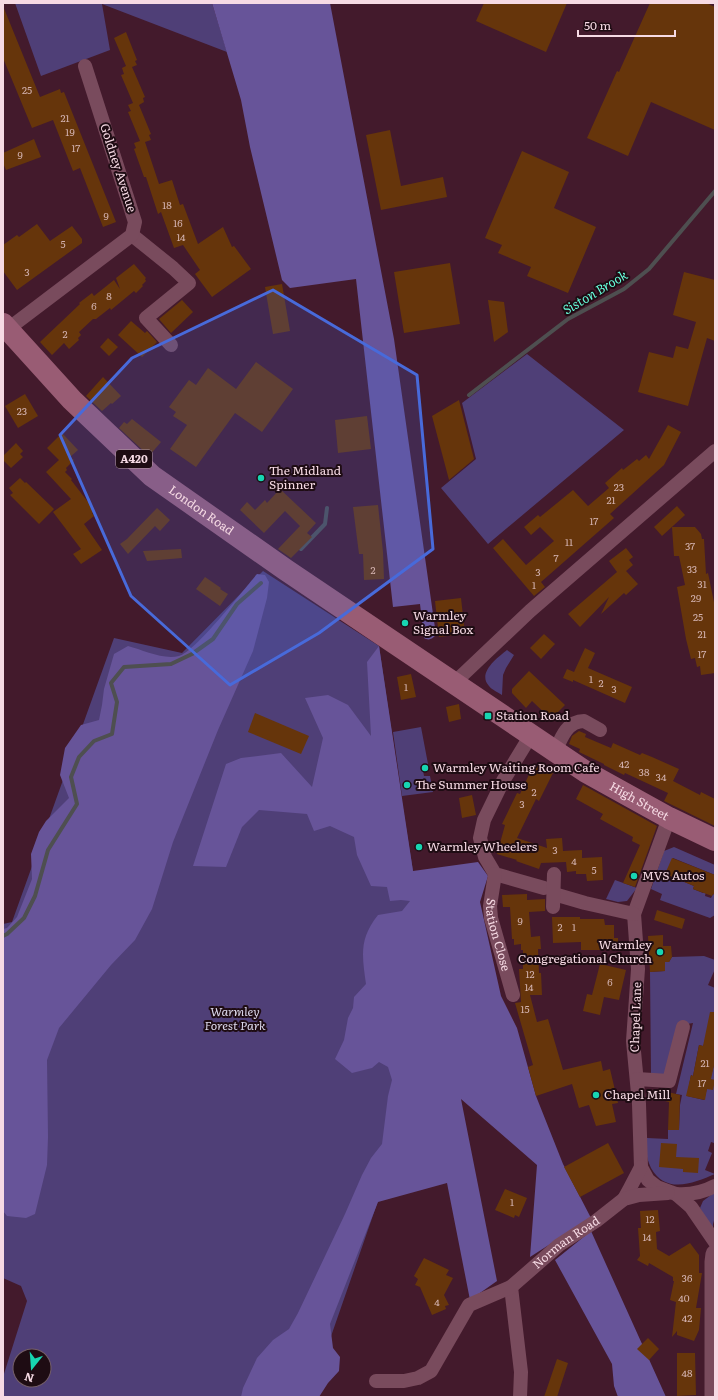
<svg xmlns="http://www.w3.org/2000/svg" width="718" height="1400" viewBox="0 0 718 1400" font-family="Literata,serif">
<rect width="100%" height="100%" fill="#431a2c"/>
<!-- green -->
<g fill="#4f3f77" fill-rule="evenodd">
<polygon points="15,3 212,3 227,52 102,4 110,50 41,76"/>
<polygon points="527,354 624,430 488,544 441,488 476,459 462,403"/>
<path d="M263,571L379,646L402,802L413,871L458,1100L378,1201L328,1345L308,1397H3V1377L27,1301L21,1286L3,1278V924L12,922L114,638L182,653ZM20,1356H44V1380H20Z"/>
<path d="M507,650L514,655L506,668L503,675L502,695C498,692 492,690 489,686C477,673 497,658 507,650Z"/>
<polygon points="421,727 428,764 422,765 424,776 430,776 433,792 402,796 393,732"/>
<polygon points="674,847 715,865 715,875 673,858 666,874 670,876 669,879 673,882 675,878 694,886 693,889 703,893 706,891 705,896 711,898 713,894 715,895 715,915 710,918 660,900 662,894 651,889 664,851"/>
<polygon points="615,880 637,888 627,901 618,902 606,899"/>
<path d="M704,956L715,960V969L708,985L715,988V1024L703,1046L699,1045L693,1076L691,1075L687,1096L704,1100C707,1087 712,1074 715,1061V1142L714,1143L711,1142L708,1151L712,1153L705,1170L715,1174C694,1183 666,1195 651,1168C649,1163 646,1156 646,1150C646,1146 647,1142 647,1138L668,1139V1130H679L680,1105L682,1095L676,1094L693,1023L681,1025L667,1076L651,1075L650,972L665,971V962H669L672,957Z"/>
<polygon points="715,1192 715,1217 713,1224 713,1231 700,1208 703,1201"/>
</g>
<!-- forest -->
<g fill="#675499">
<path d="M212,3H330L394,339L436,635C432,639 429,641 424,638L420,604L393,607L356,279L290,288L282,280L250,147L241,100Z"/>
<path d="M257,574L265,575L269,582L267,598L253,651L218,730L173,842L152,909L135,940L111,965L59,1028L47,1060L48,1137L47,1165L35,1214L26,1218L7,1216L3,1211V929L7,928L17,917L32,879L31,854L39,832L46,821L69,798L60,775L65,748L81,725L99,720L102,705L104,689L114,654L128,646C143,650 163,660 179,656C195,652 244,589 257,574Z"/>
<path d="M379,646L413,871L478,862L488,876L480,902L501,996L517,1028L536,1096L563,1164L591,1218L530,1257L537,1165L461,1099L497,1281L470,1300L447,1183L378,1202L330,1324L333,1348L340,1357L339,1371L328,1383L319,1397H241L243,1388L257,1358L273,1340L289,1329L298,1313L345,1214L362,1175L371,1158L382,1144L388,1096L392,1080L388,1067L379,1062L372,1068L352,1073L335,1059L344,1040L348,1018L353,1008L354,997L366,984C362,955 359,939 378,915L402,911L410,901L401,900L390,901L387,887L371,886L357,855L354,837L330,826L314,831L307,814L259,810L242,827L226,867L193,866L226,764L241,758L281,753L312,787L323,738L305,698L328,695L348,705L371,736L367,662Z"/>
<polygon points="591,1231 666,1397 618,1397 614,1386 612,1364 555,1260"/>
</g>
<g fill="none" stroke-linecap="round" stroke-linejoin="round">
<!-- stream -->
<g stroke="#4e4f50" stroke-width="4">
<polyline points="469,395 568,319 624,289 649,269 715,191"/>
<polyline points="301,549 325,524 327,508"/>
<polyline points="3,936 7,934 24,918 35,896 48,850 77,804 71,777 79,757 94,741 112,734 117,702 111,683 124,667 171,664 192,654 213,639 237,604 261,583"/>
</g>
</g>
<!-- building -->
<g fill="#66350b">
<polygon points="484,3 567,3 546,52 476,21"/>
<polygon points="650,3 706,3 715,7 715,130 651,102 628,156 587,138 617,71 619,72"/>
<polygon points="3,6 40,97 60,89 61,93 64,92 116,222 103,227 80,168 73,171 53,120 32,128 3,58"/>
<polygon points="126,32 137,60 135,61 137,65 132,67 145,97 143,98 144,102 139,105 151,134 149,135 151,140 145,142 159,184 172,180 180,205 183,204 198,244 223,227 232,247 234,246 251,269 212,297 195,274 200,270 183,245 174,248 161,212 158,214 146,177 144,177 134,149 136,148 134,143 140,141 128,112 131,111 128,105 133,103 121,75 124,74 122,68 126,66 114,38"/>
<polygon points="390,130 401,186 443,177 447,197 381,210 366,135"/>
<polygon points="34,139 41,157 6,170 3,163 3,153"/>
<polygon points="522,151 569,172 554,208 596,227 568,293 527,276 531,267 498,253 502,245 485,238"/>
<polygon points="37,224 50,241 72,226 82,239 82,243 17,290 3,271 3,245 17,235 19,237"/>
<polygon points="450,263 460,324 404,333 394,272"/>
<polygon points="134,264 146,278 145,279 146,281 142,285 143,286 136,293 134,291 111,310 110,308 96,319 93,319 79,332 81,335 78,338 79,340 69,349 64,343 52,355 40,342 80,304 79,303 92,293 94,296 114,280 120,289 116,278"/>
<polygon points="684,272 715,280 715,341 707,338 688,406 638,392 649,352 673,358 676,346 688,349 696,322 673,315"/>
<polygon points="282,284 290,331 273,334 265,287"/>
<polygon points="182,300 193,312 171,333 159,319"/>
<polygon points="488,300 504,302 508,332 494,342"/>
<polygon points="131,321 145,333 147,331 157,342 142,357 118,335"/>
<polygon points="108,338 118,347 109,356 100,347"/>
<polygon points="256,362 293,389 262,432 235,413 196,467 170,449 187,425 173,416 176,412 169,407 189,380 196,385 208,368 236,389"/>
<polygon points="103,377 121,396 112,404 111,403 102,411 86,396"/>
<polygon points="25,394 38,416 18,428 5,406"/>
<polygon points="459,400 474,459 449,480 432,416"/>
<polygon points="367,416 371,449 338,453 335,420"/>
<polygon points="132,419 161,442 149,456 119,428 124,422 127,424"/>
<polygon points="668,425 681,432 664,465 610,514 614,518 541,582 545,587 534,596 493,548 503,539 526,565 554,541 540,527 531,535 524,527 538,515 540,517 573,490 588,506 609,488 605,483 622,468 623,470 637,459 639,461 646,455 649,459"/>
<polygon points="62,433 78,450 70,457 74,460 66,468 67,470 65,472 72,479 71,480 95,511 92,513 94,516 84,524 102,550 81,564 73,554 81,549 53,512 71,499 46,472 59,460 47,448"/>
<polygon points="16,443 23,451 20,454 23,457 11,468 3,460 3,456"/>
<polygon points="20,478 25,483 26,482 54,509 39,524 10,495 13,493 9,488"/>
<polygon points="280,489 316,523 307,533 312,537 291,558 278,549 300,526 302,528 285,511 264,533 240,510 247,502 255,510 265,500 267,503"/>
<polygon points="378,505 383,552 384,579 364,580 363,554 359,554 353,507"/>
<polygon points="677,506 685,515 662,536 654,527"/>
<polygon points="157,508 170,520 160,531 155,526 128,554 120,544 127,539"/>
<polygon points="672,527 695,527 701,534 702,539 704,539 706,574 708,573 715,607 715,673 701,675 700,666 697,667 695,658 691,659 686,639 677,587 685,585 679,556 674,556"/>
<polygon points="626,548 633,557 629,560 633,565 626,571 638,584 626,595 624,593 601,614 609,597 580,627 568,614 617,572 609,561"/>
<polygon points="181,549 182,558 147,561 143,551"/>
<polygon points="205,577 221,588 220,589 228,594 220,606 196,589"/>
<polygon points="461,598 465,634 439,637 435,601"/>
<polygon points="544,634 555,644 541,659 530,648"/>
<polygon points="585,648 595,653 588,668 632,687 625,703 573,680 573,682 563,678 567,669 574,672"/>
<polygon points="529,671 565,705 551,719 532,701 526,708 512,693 512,689"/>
<polygon points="411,674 416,697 401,700 397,677"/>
<polygon points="459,704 461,719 449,722 446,707"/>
<polygon points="255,713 309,736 301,754 248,732"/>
<polygon points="579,731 586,734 585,737 611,748 613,743 640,755 642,753 652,757 679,769 673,781 700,795 701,792 715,799 715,826 664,801 668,793 625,773 624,775 604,765 604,764 579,752 580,749 569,744 572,736"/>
<polygon points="538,763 554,771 539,801 536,799 517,838 547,848 546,839 562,838 563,851 582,850 582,858 602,857 603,880 587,881 586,874 576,874 576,871 567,872 566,862 541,863 539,869 516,861 517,860 497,854 505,825 502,824 517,793 520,794 533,766 536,768"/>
<polygon points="583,785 657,826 635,887 623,883 640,845 632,841 633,837 600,819 603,814 576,799"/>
<polygon points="472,795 476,815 462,818 459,798"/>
<polygon points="672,858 715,875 715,895 713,894 712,896 693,889 694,886 665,874"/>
<polygon points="527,894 527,900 545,899 545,911 529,912 531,937 540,936 541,949 538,949 539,973 541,973 542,995 530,995 537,1022 548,1019 563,1070 601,1061 603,1071 610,1069 618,1103 612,1104 616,1122 596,1126 589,1105 579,1108 572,1084 536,1096 528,1067 533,1065 515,1003 521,1002 519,969 523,969 523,950 521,950 521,944 514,945 514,939 512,939 510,907 503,907 502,895"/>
<polygon points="657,910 685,919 682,929 654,920"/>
<polygon points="552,917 580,917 580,919 604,919 605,925 614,925 614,938 618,938 618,950 581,950 581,942 553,943"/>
<polygon points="663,935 663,946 671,946 672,957 669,962 665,962 665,971 650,972 648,936"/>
<polygon points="600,964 626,970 619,1000 604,997 600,1015 583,1011 587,994 592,995"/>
<polygon points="710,1012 715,1012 715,1061 711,1079 715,1080 713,1090 707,1089 705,1100 686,1096 691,1075 693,1076 699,1045 703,1046"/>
<polygon points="656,1089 680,1095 679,1130 668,1130 669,1102 653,1098"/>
<polygon points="608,1143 624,1173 580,1197 564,1167"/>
<polygon points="661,1143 677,1144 676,1157 699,1158 698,1173 683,1172 683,1169 659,1167"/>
<polygon points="505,1189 527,1198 519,1217 515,1215 514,1218 495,1210"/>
<polygon points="658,1210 660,1231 656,1232 657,1249 669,1256 690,1243 699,1255 699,1273 702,1273 696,1308 701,1308 699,1330 694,1341 677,1335 677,1331 672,1337 676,1302 670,1300 674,1281 673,1281 673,1277 649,1263 648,1266 637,1260 640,1256 638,1228 641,1228 640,1211"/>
<polygon points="424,1258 449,1270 446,1275 453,1278 444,1295 449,1305 445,1306 446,1309 432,1315 420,1287 415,1285 418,1279 414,1276"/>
<polygon points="648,1338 659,1349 649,1360 637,1349"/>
<polygon points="677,1353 695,1353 696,1395 677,1396"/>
<polygon points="557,1359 568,1363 557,1397 544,1397"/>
</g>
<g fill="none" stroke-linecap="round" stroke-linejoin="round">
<!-- street -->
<g stroke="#794b5d" stroke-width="14">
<polyline points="132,235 173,268 189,283 146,318 171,345"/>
<polyline points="8,329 132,235 135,222 85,66"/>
<polyline points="454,683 530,611 715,451"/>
<polyline points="531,735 503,781 484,820 480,838 485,857 495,874 544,888"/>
<path d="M555,752C561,738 567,721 584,721L600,730"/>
<polyline points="669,818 634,914 638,969 633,1041 639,1104 641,1167 648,1180 657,1187 676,1194"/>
<path id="s1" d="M495,874L490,906L491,918L513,995"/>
<polyline points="554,894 585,903 634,914"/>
<polyline points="553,907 554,874"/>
<polyline points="637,1079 669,1081 683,1027"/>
<path d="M715,1186C702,1193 691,1195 676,1194L691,1207L715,1242"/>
<polyline points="624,1199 630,1188 641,1167"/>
<polyline points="511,1287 521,1372 520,1397"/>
<path id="s2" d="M376,1381H404L418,1378L431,1371L469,1305L511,1287L559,1245L596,1221L624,1199L639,1195L668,1193"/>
</g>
<!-- secondary -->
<polyline stroke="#794b5d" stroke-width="19" points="714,1397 714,1262 715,1254"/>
<!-- primary -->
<path stroke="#995c74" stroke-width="22" id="s3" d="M3,324L72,400L152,476L286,570L586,772L669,818L715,840"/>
</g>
<!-- marked area -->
<path fill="#486ada" fill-opacity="0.2" stroke="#486ada" stroke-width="3" stroke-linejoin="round" d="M273,290L417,375L433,549L319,633L230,685L131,596L60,435L132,358Z"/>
<!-- markers -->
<g fill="#17d5b2" stroke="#1e0c13" stroke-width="1.5">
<circle cx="261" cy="478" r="4"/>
<circle cx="405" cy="623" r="4"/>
<rect x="484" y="712" width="8" height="8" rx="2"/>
<circle cx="425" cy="768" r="4"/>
<circle cx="407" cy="785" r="4"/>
<circle cx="419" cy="847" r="4"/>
<circle cx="634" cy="876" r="4"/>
<circle cx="660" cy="952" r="4"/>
<circle cx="596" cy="1095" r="4"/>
</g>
<g text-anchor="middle" stroke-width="4" stroke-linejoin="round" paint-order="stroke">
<!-- number labels -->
<g font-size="10" fill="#d2b1ae">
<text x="27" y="94">25</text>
<text x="65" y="122">21</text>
<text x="70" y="136">19</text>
<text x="76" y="152">17</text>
<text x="20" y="159">9</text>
<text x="167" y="209">18</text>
<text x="106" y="220">9</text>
<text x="178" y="227">16</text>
<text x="181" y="241">14</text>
<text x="63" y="248">5</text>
<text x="27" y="276">3</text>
<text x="109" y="300">8</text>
<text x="94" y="310">6</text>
<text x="65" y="338">2</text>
<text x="22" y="415">23</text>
<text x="619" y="491">23</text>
<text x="611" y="504">21</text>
<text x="594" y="525">17</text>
<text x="569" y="546">11</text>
<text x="690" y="550">37</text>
<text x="556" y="562">7</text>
<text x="692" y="573">33</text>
<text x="373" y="574">2</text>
<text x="538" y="576">3</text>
<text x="702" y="588">31</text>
<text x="534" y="589">1</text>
<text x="696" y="602">29</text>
<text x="698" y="621">25</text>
<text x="702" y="638">21</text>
<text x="702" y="658">17</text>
<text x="591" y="683">1</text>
<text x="601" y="687">2</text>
<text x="406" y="691">1</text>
<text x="614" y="693">3</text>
<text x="624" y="768">42</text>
<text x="644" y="776">38</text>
<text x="661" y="781">34</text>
<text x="534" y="796">2</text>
<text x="522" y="808">3</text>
<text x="555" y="854">3</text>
<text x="574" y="865">4</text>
<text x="594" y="874">5</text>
<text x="520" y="925">9</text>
<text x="560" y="931">2</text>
<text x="574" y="931">1</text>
<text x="530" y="978">12</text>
<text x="610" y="986">6</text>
<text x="529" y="991">14</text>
<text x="525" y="1013">15</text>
<text x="705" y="1067">21</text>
<text x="702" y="1087">17</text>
<text x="512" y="1206">1</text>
<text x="650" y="1223">12</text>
<text x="647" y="1241">14</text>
<text x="687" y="1282">36</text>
<text x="684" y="1302">40</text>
<text x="437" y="1306">4</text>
<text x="687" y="1322">42</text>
<text x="687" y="1377">48</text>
</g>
<!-- shield labels -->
<rect fill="#1e0c13" stroke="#b59ca5" stroke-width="1" x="116" y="450" width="36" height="18" rx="3"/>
<g font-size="11" font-weight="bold" fill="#f6dae4">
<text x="134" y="463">A420</text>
</g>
<!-- street labels -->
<g font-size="12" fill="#f6dae4" stroke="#1e0c13">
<text transform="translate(118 168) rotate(72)" y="4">Goldney Avenue</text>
<text dy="4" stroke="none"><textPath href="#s3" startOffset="273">London Road</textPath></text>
<text dy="4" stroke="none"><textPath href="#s3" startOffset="799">High Street</textPath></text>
<text dy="4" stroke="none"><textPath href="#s1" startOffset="62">Station Close</textPath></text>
<text transform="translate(636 1017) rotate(-88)" y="4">Chapel Lane</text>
<text dy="4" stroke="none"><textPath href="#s2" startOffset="250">Norman Road</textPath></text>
</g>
<!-- poi labels -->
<g font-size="12" fill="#f6dae4" stroke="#1e0c13" text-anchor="start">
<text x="269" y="475">The Midland<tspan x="269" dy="14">Spinner</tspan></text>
<text x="413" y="620">Warmley<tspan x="413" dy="14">Signal Box</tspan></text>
<text x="496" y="720">Station Road</text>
<text x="433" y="772">Warmley Waiting Room Cafe</text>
<text x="415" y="789">The Summer House</text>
<text x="427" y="851">Warmley Wheelers</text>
<text x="642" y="880">MVS Autos</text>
<text x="652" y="949" text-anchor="end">Warmley<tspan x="652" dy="14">Congregational Church</tspan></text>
<text x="604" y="1099">Chapel Mill</text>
</g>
<!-- park labels -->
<g font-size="12" font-style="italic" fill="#dfdbef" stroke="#1e0c13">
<text x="235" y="1016">Warmley<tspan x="235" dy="14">Forest Park</tspan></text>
</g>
<!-- water labels -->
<g font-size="13" font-style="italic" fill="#67ffdc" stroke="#1e0c13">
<text transform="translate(595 292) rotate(-31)" y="5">Siston Brook</text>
</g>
</g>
<!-- border -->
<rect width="718" height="1400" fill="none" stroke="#f6dae4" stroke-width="8"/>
<!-- north arrow -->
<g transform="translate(32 1368) rotate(197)"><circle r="19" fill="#1e0c13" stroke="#745e67"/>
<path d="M0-3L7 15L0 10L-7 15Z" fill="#17d5b2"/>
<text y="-6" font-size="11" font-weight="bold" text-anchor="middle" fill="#f6dae4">N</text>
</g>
<!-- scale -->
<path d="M578 30v6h97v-6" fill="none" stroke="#f6dae4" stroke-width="2"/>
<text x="584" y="30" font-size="12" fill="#f6dae4" stroke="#1e0c13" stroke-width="3" paint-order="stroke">50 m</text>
</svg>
